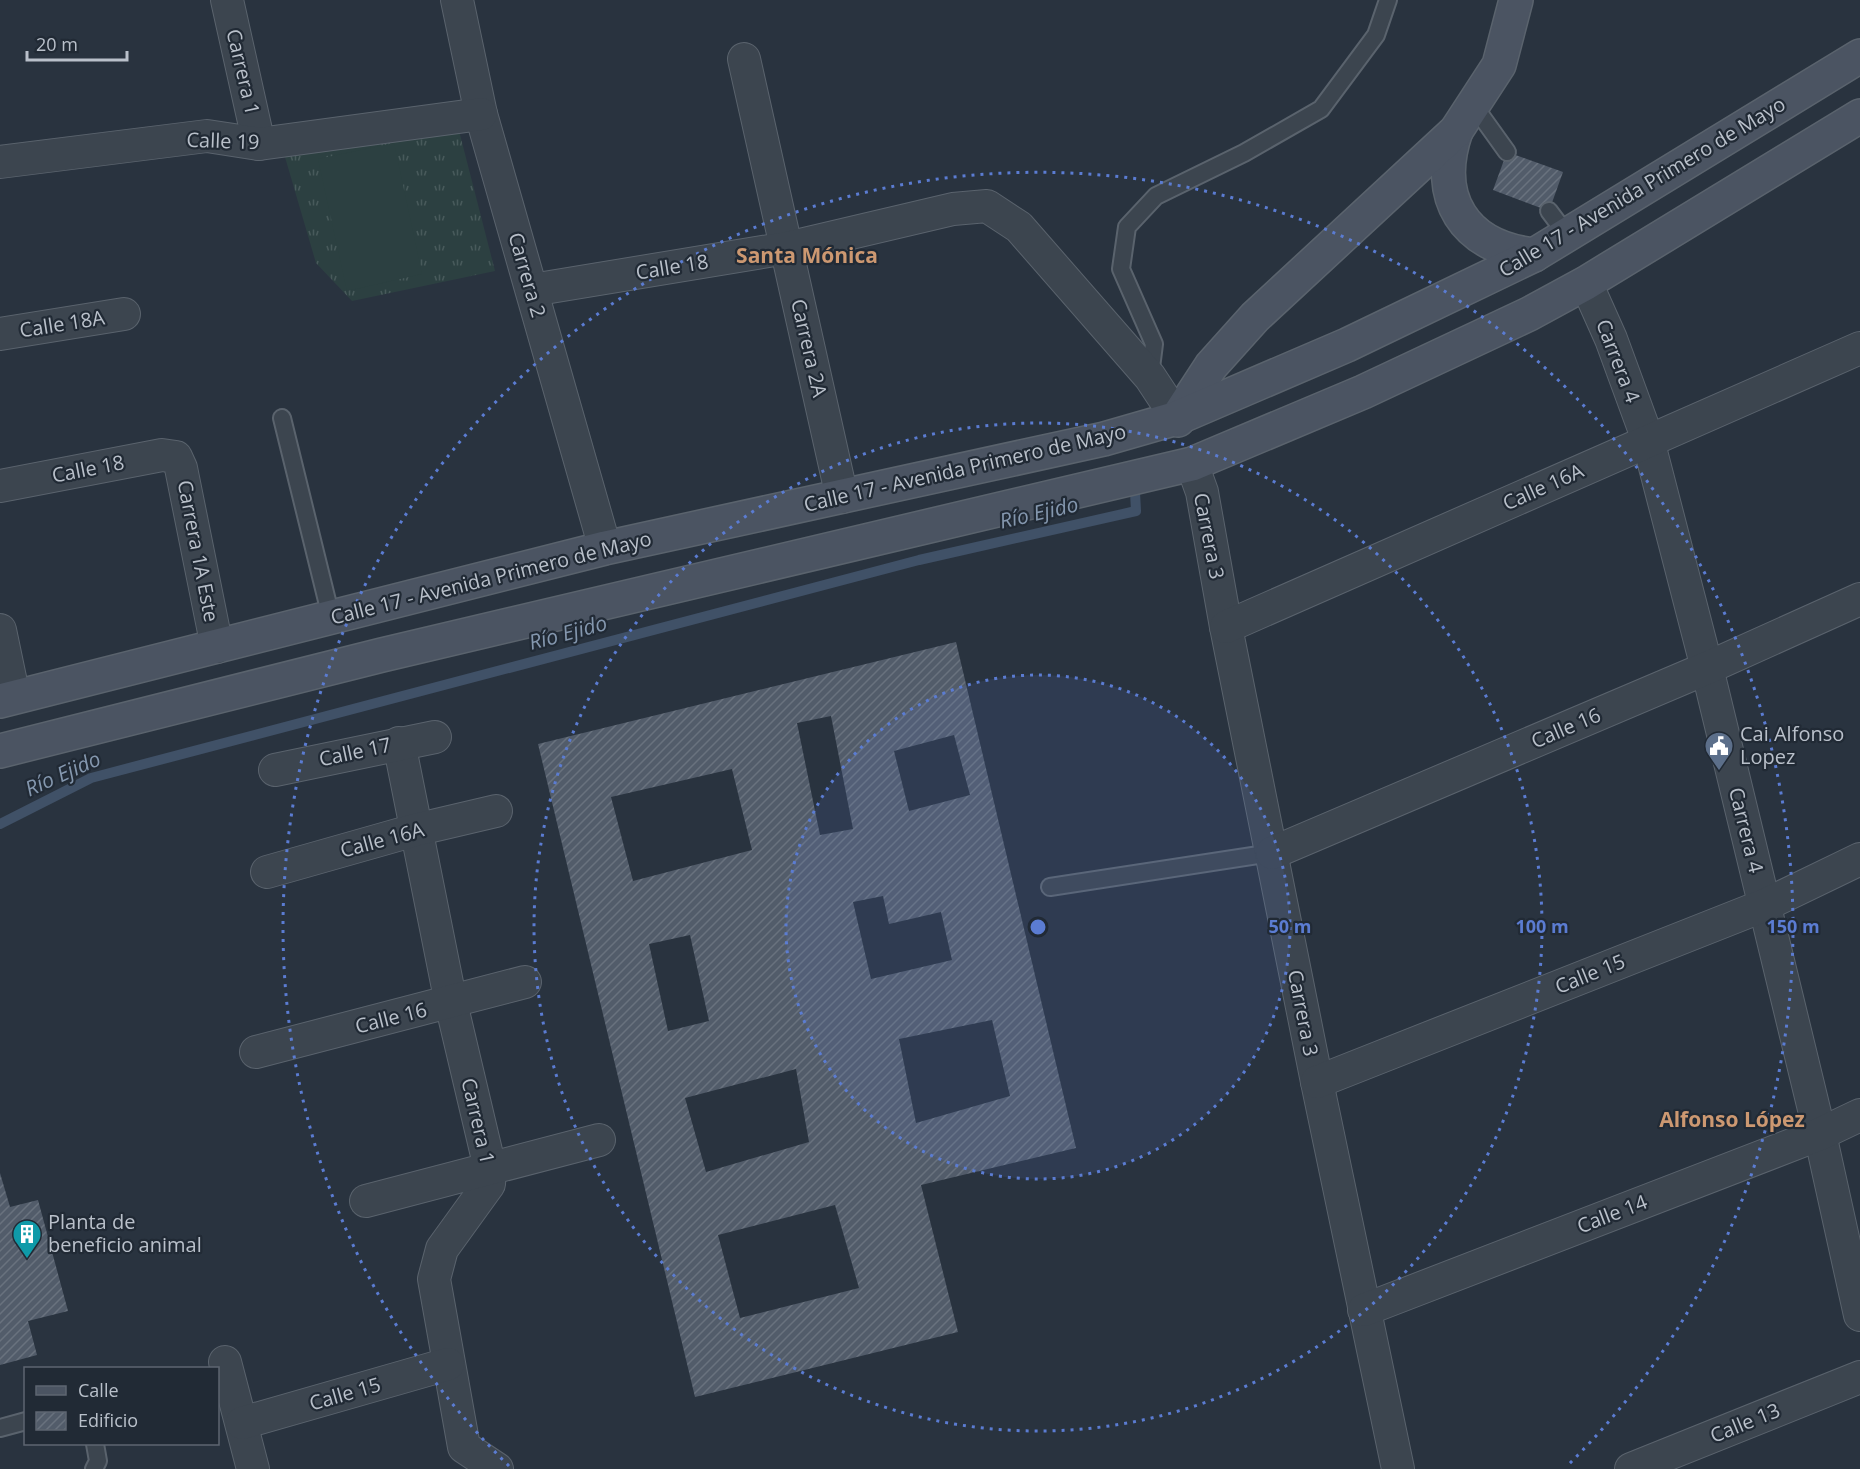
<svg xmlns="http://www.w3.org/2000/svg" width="1860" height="1469" viewBox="0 0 1860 1469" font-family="'Open Sans',sans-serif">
<defs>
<pattern id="grass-tufts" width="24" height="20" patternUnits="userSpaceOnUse" patternTransform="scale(1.5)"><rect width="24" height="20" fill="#2c4041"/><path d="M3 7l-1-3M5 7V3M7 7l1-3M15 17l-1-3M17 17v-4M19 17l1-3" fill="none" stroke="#485a5b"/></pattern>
<pattern id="building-hatch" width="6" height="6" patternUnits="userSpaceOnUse" patternTransform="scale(1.5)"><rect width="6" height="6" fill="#525c6a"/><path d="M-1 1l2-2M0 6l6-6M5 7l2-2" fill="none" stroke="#69727e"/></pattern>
</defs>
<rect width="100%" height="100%" fill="#29333f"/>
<!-- grass -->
<polygon fill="url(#grass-tufts)" points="456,119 495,271 352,301 316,263 285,157"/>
<!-- pitch -->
<polygon fill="#2c4041" points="394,143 422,274 347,291 318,159"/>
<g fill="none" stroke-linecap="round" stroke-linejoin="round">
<!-- stream -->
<polyline stroke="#405167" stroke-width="10" points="0,824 91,778 919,560 1136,511 1135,492"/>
</g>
<!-- building -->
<g fill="url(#building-hatch)" fill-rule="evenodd">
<polygon points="1507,152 1563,172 1549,211 1493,190"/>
<path d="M956,642L1076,1148L921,1185L958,1332L695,1397L538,744ZM831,716L853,829L820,835L797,723ZM954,735L970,795L909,811L894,751ZM732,769L752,850L633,881L611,797ZM883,896L889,924L941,912L952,960L871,979L853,902ZM690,935L709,1021L668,1031L649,944ZM992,1020L1010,1096L916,1123L899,1039ZM796,1069L809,1142L706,1172L685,1098ZM835,1205L859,1288L740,1318L718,1235Z"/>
<polygon points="0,1173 10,1207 38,1200 68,1311 28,1321 37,1355 0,1365"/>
</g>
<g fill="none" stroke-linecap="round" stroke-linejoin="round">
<!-- lane casing -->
<g stroke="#5a636d" stroke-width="20">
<g id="lane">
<polyline points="1474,106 1507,152"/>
<polyline points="1549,211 1567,235"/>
<polyline points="1150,376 1154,344 1121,269 1127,227 1156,196 1244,153 1321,109 1376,35 1388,0"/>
<polyline points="282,418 331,617"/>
<polyline points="1050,887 1272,853"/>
<polyline points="0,1428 26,1421"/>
<polyline points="94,1469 98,1461 95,1444"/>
</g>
</g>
<!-- street casing -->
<g stroke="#5a636d" stroke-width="34">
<g id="street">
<polyline points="227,0 259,144"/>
<polyline points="457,0 481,114 605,548"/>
<polyline points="744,59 842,497"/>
<polyline points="0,162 207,136 259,144 481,114"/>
<polyline points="1586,283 1611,339 1648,440 1707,668 1820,1134 1860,1315"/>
<polyline points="532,290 787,248 953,209 987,206 1019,227 1150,377 1177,418"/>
<polyline points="0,334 124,314"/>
<polyline points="1192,464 1202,492 1226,627 1317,1082 1398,1469"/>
<polyline points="0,486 162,455 176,457 181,468 217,647"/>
<polyline points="1226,627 1860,348"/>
<polyline points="0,630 14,697"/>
<polyline points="399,743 451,1003 490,1168 489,1184 442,1249 434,1279 464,1447 497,1469"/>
<polyline points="275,770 435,737"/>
<polyline points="1272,853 1707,668 1860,599"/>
<polyline points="267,872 415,830 496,811"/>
<polyline points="256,1052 525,982"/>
<polyline points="1317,1082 1765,905 1860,859"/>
<polyline points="366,1201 599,1140"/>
<polyline points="1364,1310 1820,1134 1860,1115"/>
<polyline points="225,1362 253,1469"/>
<polyline points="242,1423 448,1364"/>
<polyline points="1631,1469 1860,1377"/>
</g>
</g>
<!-- secondary casing -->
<g stroke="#5a636d" stroke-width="36">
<g id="secondary">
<path d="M1456,131C1433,198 1464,247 1534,255"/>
<polyline points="1178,420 1177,418 1211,366 1255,317 1456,131 1499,65 1516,0"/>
<polyline points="0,701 605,548 1104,439 1177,418 1347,345 1534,255 1860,56"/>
<polyline points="0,751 382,655 1192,464 1363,392 1529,314 1586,283 1860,116"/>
</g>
</g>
<!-- lane -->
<use href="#lane" stroke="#3c454f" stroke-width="16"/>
<!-- street -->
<use href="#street" stroke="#3c454f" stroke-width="32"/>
<!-- secondary -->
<use href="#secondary" stroke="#4b5462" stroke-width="33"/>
</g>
<!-- distance rings -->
<circle cx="1038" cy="927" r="252" fill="#5b7cd2" fill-opacity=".12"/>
<g fill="none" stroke="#5b7cd2" stroke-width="3" stroke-dasharray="3 6">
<circle cx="1038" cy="927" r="252"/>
<circle cx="1038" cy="927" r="504"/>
<path d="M509 1466A755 755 0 1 1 1567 1466"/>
</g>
<!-- icons -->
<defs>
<g id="civic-pin" transform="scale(1.5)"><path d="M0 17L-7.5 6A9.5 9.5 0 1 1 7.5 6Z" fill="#5c6f8a" stroke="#212a35"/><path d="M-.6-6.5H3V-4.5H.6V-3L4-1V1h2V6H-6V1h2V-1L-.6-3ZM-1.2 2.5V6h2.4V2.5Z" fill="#fff"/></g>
<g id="building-pin" transform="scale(1.5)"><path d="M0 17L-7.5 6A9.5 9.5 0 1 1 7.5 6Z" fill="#0f9aa8" stroke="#212a35"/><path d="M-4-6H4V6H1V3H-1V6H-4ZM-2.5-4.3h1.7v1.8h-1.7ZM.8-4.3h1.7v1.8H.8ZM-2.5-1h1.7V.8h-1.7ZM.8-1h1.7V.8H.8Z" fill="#fff"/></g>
</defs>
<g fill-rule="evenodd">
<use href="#civic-pin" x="1719" y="746"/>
<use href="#building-pin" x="27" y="1234"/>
</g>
<g text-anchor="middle" stroke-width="4.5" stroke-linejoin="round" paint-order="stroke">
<!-- street labels -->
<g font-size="20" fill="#b9c0ca" stroke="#212a35">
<text transform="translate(243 72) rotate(77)" y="7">Carrera 1</text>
<text transform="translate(223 141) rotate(2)" y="7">Calle 19</text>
<text transform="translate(1642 187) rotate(-31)" y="7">Calle 17 - Avenida Primero de Mayo</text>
<text transform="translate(672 267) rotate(-9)" y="7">Calle 18</text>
<text transform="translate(527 275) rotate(74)" y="7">Carrera 2</text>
<text transform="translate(62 324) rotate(-9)" y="7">Calle 18A</text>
<text transform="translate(809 348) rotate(77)" y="7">Carrera 2A</text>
<text transform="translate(1618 361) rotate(69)" y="7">Carrera 4</text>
<text transform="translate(965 468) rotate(-13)" y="7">Calle 17 - Avenida Primero de Mayo</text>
<text transform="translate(88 469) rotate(-11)" y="7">Calle 18</text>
<text transform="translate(1543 487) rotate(-24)" y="7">Calle 16A</text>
<text transform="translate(1209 536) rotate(79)" y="7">Carrera 3</text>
<text transform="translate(198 551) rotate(79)" y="7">Carrera 1A Este</text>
<text transform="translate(491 578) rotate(-14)" y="7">Calle 17 - Avenida Primero de Mayo</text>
<text transform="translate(1566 728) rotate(-23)" y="7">Calle 16</text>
<text transform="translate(355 752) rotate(-12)" y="7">Calle 17</text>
<text transform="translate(1746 830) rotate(76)" y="7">Carrera 4</text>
<text transform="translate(382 840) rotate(-15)" y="7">Calle 16A</text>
<text transform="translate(1590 974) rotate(-22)" y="7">Calle 15</text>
<text transform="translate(1303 1013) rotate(79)" y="7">Carrera 3</text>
<text transform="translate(391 1018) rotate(-14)" y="7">Calle 16</text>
<text transform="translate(478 1121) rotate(77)" y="7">Carrera 1</text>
<text transform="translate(1612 1214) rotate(-21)" y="7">Calle 14</text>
<text transform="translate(345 1394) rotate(-16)" y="7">Calle 15</text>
<text transform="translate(1745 1423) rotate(-22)" y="7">Calle 13</text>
</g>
<!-- poi labels -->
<g font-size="20" fill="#b9c0ca" stroke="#212a35" text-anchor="start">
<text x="1740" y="741">Cai Alfonso<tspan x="1740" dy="23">Lopez</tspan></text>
<text x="48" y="1229">Planta de<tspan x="48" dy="23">beneficio animal</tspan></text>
</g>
<!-- neighbourhood labels -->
<g font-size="21" font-weight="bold" fill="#cc9871" stroke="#212a35">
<text x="807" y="263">Santa Mónica</text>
<text x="1732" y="1127">Alfonso López</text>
</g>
<!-- water labels -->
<g font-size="21" font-style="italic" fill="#8497ae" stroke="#212a35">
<text transform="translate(1039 513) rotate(-13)" y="7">Río Ejido</text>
<text transform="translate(568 633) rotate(-15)" y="7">Río Ejido</text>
<text transform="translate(63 774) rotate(-24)" y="7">Río Ejido</text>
</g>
</g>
<circle cx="1038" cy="927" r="9" fill="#5b7cd2" stroke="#212a35" stroke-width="3"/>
<g font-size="18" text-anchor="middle" font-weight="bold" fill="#5b7cd2" stroke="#212a35" stroke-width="4.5" stroke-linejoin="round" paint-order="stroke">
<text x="1290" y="933">50 m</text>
<text x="1542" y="933">100 m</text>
<text x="1793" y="933">150 m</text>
</g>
<!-- legend -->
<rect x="24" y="1367" width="195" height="78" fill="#212a35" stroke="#5e6671" stroke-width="1.5"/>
<rect x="36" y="1386" width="30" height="9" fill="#4b5462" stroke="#5e6671" stroke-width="1.5"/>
<text x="78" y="1397" font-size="18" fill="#b9c0ca">Calle</text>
<rect x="36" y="1412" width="30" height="18" fill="url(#building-hatch)" stroke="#5e6671" stroke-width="1.5"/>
<text x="78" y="1427" font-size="18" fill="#b9c0ca">Edificio</text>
<!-- scale -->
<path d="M27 51v9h100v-9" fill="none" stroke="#b9c0ca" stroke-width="3"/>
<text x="36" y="51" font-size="18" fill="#b9c0ca" stroke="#212a35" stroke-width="4.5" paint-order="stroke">20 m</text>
</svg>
